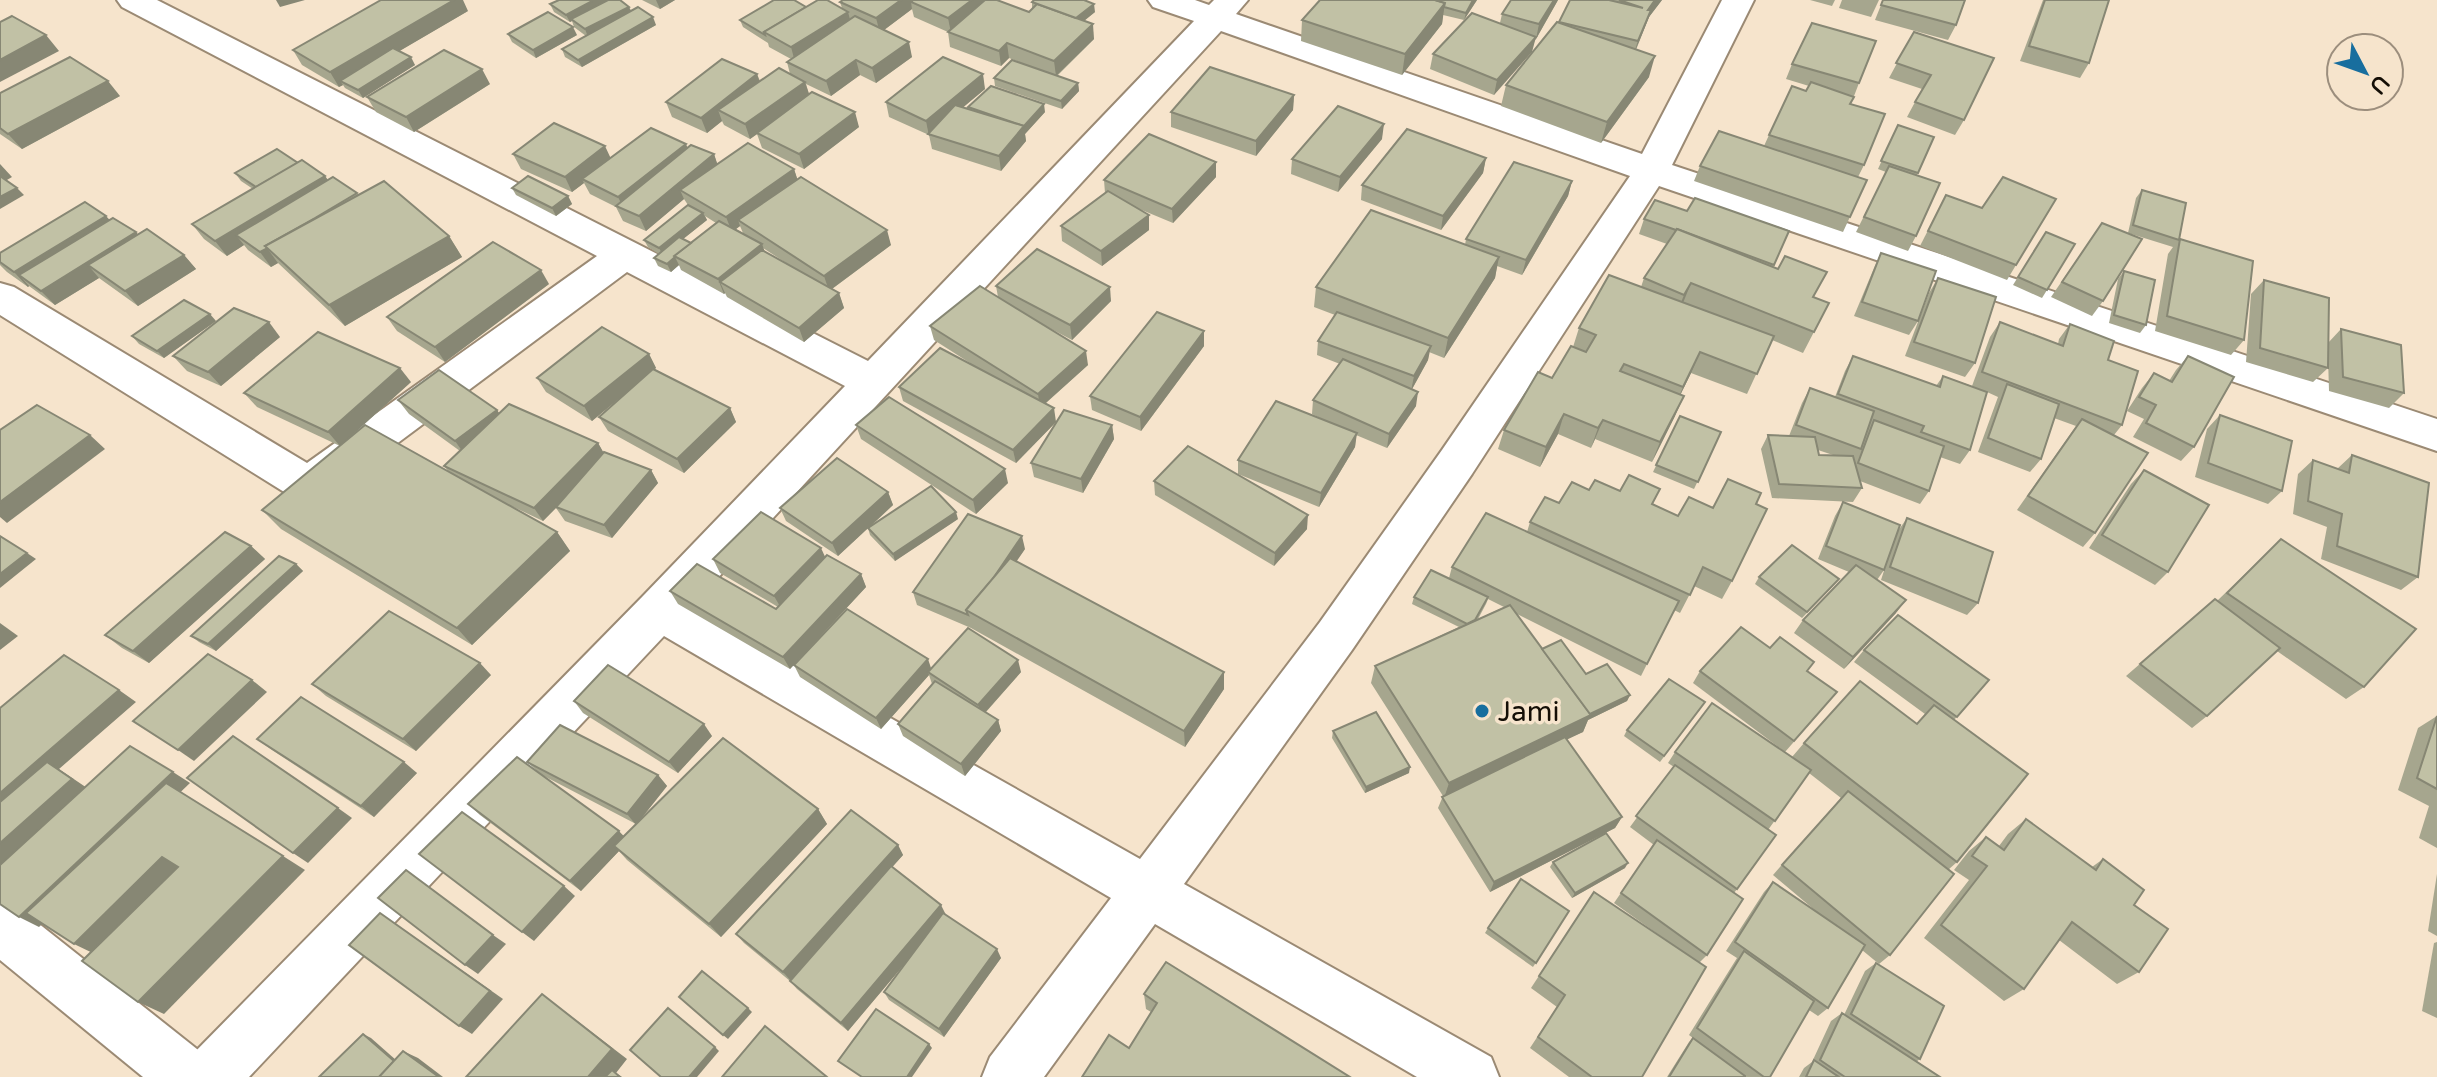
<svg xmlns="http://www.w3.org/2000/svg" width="2437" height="1077" viewBox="0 0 2437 1077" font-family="'Varela Round',sans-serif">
<rect width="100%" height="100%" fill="#f6e4cc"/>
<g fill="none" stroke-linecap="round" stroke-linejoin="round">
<!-- minor casing -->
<g stroke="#9b8a74" stroke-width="4">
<path id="minor" d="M117,0H157L868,361L1194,21L1153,7L1148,0H1195L1209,5L1214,0H1248L1236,14L1642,154L1722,0H1754L1672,165L2437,419V451L1659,186L1472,474L1352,650L1184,884L1491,1057L1499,1077H1417L1155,924L1044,1077H982L990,1057L1111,898L664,636L249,1077H182L190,1057L643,596L845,386L627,272L340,486L304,500L289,495L0,315V283L14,287L307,463L597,256L122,7ZM1221,31L1630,176L1442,450L1320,622L1140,859L692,606Z"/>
</g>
<!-- highway casing -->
<g stroke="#9b8a74" stroke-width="4">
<polygon id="highway" points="0,900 19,908 207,1057 215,1077 143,1077 0,960"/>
</g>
<!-- minor -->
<use href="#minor" fill="#fff" fill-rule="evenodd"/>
<!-- highway -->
<use href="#highway" fill="#fff" fill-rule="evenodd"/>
</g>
<!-- wall -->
<g fill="#a6a68e" fill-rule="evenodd">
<polygon points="642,0 675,0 660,9"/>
<polygon points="997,0 1029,12 1032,9 1032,2 1095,12 1084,21 1094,39 1057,76 1078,83 1079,91 1062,109 995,86 994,78 1039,70 1009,58 1001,66 950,47 948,32 914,17 912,9 884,30 912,57 876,83 860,75 831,96 806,84 809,94 859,127 804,169 762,148 757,134 750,139 724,125 722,121 707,133 672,117 666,102 757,74 760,81 790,74 787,62 791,59 769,47 768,43 743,27 740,20 806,7 842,8 840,2"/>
<polygon points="1477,0 1464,20 1443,15 1442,24 1402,75 1301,41 1302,20"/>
<polygon points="1511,0 1558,0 1536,39 1494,95 1430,69 1433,54 1500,23 1502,14"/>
<polygon points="1570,0 1662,0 1649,17 1636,50 1649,77 1601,143 1501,106 1506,85 1559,23"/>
<polygon points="1810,0 1835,0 1832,6"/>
<polygon points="1842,0 1879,0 1871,17 1839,8"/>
<polygon points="1883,0 1965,0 1956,25 1948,40 1875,20"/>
<polygon points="2043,0 2109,0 2089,63 2080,78 2020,61"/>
<polygon points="550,4 631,11 656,25 582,67 565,57 562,49 586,36 574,27 572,21 570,22 554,12"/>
<polygon points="468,11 399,51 415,65 363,98 345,88 343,85 339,87 302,65 293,50"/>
<polygon points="1914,32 1964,120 1955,135 1907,117 1922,89 1889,78"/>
<polygon points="508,34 577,35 536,58 512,42"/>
<polygon points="1792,64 1859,83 1851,104 1864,165 1858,177 1867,180 1843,232 1694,181 1700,166 1764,146 1769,135 1809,86 1786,79"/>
<polygon points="490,84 414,132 376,112 367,97"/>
<polygon points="985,89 963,107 969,109 968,107 1045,112 1025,134 1026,141 1001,171 932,149 929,135 889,117 886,102"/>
<polygon points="0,93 120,96 22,149 0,134"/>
<polygon points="1294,95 1293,110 1256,156 1171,127 1171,112"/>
<polygon points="1898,125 1934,137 1917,175 1916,236 1908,251 1856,232 1886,172 1878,169"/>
<polygon points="1382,139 1338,192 1291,174 1292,159"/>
<path d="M687,148L714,154L717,164L794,169L797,179L891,245L832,289L839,293L844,308L804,342L727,297L725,293L724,294L681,270L679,265L671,272L658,266L654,258L659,254L648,247L644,240L688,205L684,199L646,231L623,221L616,207L590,194L584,183L572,192L521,169L513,154L611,158ZM705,216L716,223L691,243L683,239L707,220ZM740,226L743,233L736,229ZM763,248L797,270L765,252Z"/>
<polygon points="1486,158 1483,173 1441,230 1361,200 1362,185"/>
<polygon points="298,163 325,176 328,180 449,236 462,257 345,326 278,263 271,267 248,250 244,245 227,256 204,239 192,224 253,189 241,181 235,173"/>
<polygon points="1216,177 1173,223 1137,208 1149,215 1149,230 1102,266 1062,241 1061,226 1105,193 1104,180"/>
<polygon points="1572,181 1568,196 1522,275 1497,266 1495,278 1444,358 1429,352 1428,360 1412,389 1416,406 1387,448 1356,435 1355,447 1319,507 1238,474 1238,460 1326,421 1312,414 1313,400 1340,364 1317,355 1318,341 1335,315 1314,307 1316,287 1465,245 1466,239"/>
<polygon points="512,188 568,196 572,204 556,216 516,195"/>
<polygon points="2142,190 2179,239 2244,340 2231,355 2155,331 2168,254 2173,247 2128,233 2136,198"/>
<polygon points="1946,195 2016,265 2007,280 1920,246"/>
<polygon points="1687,211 1789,231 1773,267 1814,297 1829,303 1803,353 1772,340 1747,394 1691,373 1680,395 1675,416 1652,462 1595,439 1591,448 1558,434 1540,467 1498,449 1504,430 1552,378 1573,347 1579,328 1641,287 1644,278 1667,244 1639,234 1644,219"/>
<polygon points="110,219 136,232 138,235 184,255 196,269 138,306 99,278 55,305 29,286 28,287 7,272 0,265 0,253"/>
<polygon points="2102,223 2103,301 2092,316 2051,297"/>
<polygon points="2046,232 2047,290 2042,298 2013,285"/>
<polygon points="1881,253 1918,321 1909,335 1854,316 1874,268"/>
<polygon points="2124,271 2146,325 2140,333 2109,323 2118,279"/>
<polygon points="1938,278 1975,363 1965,377 1905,356 1929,293"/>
<polygon points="2264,280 2328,343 2341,329 2404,393 2389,408 2329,391 2328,357 2328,368 2313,382 2246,362 2251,294"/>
<polygon points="549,284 445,362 397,331 387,317"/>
<polygon points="996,286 1111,301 1072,340 1040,323 1088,365 1046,403 1056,422 1016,463 903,401 899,387 970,363 934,340 930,326 998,297"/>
<polygon points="216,321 164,358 139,344 132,336"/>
<path d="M2000,322L2058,344L2059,339L2070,324L2108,360L2122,425L2114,435L2095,533L2083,547L2017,510L2076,426L2054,418L2041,459L2030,472L1978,452L1998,397L1987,392L1970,450L1960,464L1940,457L1929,491L1920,504L1860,481L1862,488L1853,502L1772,498L1761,449L1768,435L1789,436L1802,403L1810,388L1835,397L1845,371L1853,356L1936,386L1943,376L1972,386L1990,337ZM1818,450L1833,455H1819Z"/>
<polygon points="1204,331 1204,346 1141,431 1092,410 1090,396"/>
<polygon points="280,337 221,386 187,371 173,356"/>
<polygon points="649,354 656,368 654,369 730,408 736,422 684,473 608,431 599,417 624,394 592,421 546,392 537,378"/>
<polygon points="2188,356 2194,447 2181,461 2133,437 2144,419 2127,411 2142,388 2154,373 2169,381 2176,370"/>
<polygon points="411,382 340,446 257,407 244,393"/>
<polygon points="398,400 497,410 499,413 598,443 603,452 651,470 658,483 612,538 565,521 556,508 543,521 503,502 557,532 570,551 472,645 281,529 262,510 449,472 444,466 460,451 409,414"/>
<polygon points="2220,415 2282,491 2268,504 2195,477 2207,429"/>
<polygon points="1680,416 1721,432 1694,489 1653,472"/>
<polygon points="856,425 1008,483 976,514 861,439"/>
<polygon points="1112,425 1114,439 1083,493 1034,477 1031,463"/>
<polygon points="2352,455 2418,577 2401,590 2321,559 2327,527 2293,514 2298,474 2313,460 2337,469"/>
<polygon points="2144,470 2168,572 2155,585 2089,548 2131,484"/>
<polygon points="1154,481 1307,529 1274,566 1155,495"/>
<path d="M1589,490L1653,505L1678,516L1713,508L1756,504L1732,581L1722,599L1694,586L1680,613L1674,610L1641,676L1517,614L1542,649L1586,674L1630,695L1627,701L1588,720L1583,732L1566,739L1622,817L1615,828L1490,892L1438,808L1443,796L1371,683L1375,666L1459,627L1412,604L1414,597L1449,578L1452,567L1527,532L1530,522L1559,503ZM1488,599L1504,607L1478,619L1486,604Z"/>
<polygon points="888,492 893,505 871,526 958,519 895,561 870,535 868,528 838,556 786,521 780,508"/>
<polygon points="1843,502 1898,531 1907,518 1978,603 1967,615 1881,580 1894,540 1884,570 1877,580 1896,613 1844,669 1794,633 1803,620 1849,572 1818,559 1835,516"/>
<polygon points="2281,539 2364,687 2346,699 2277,651 2207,716 2192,728 2126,676 2215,599 2217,601"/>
<polygon points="251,546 265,559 149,663 122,648 105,635"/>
<polygon points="1025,549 1016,561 1224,689 1185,747 971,628 917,605 913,592"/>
<polygon points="825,557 861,574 866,587 790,669 678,604 670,591 776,609 778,607 720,573 713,559"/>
<polygon points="296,564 303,571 216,651 199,642 191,636"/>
<polygon points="1759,577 1839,579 1834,585 1802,618 1755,584"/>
<polygon points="1770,648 1807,671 1827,704 1785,752 1693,683 1700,671"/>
<polygon points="1864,650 1989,680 1954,720 1957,862 1948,870 1890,955 1879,964 1862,950 1828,1008 1818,1016 1809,1010 1770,1077 1667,1077 1689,1042 1693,1038 1689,1035 1737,958 1726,951 1764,892 1773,882 1817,912 1773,875 1841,798 1809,773 1768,830 1737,889 1734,893 1707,955 1699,963 1642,1077 1569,1077 1530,1048 1557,1007 1531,988 1594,892 1680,950 1614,903 1654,845 1630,827 1674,767 1668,763 1675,752 1792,757 1804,743 1917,723 1925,714 1854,662"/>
<polygon points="794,665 931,668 1021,672 986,712 998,720 1001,731 965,776 903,736 898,724 932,684 929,675 881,729 800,677"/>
<polygon points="491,675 416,751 326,696 312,684"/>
<polygon points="574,701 712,736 678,773 583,713"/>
<polygon points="1701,708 1660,762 1624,736 1627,730"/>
<polygon points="2437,716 2437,848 2419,838 2429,806 2398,790 2418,728"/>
<polygon points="1333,731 1409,773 1365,793 1332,738"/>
<polygon points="257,739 417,773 374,817 272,750"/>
<path d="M527,762L658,775L667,786L641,819L818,809L827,824L721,937L627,860L619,851L581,891L480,815L468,804L536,770ZM542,775L636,824L624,836Z"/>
<polygon points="2026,819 2092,867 2103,859 2134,905 2139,972 2117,984 2059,940 2024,989 2004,1001 1924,938 1969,880 1954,870 1969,851 1986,837 1999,846 2008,834"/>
<polygon points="898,845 903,855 892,867 946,915 1001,958 944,1037 889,1000 884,992 911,956 848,1031 797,989 790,981 744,943 736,934"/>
<polygon points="1553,862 1625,868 1572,898 1550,867"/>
<polygon points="2437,874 2437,936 2428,931"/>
<polygon points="1569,911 1533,967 1485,933 1488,928"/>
<polygon points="2437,942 2437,1018 2422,1011 2434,943"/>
<polygon points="1876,963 1920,1059 1916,1062 1940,1077 1799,1077 1804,1068 1812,1062 1831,1021 1842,1013 1844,1015 1865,971"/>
<polygon points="1144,994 1350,1077 1129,1048 1151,1012 1146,1009"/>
</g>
<!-- shaded-wall -->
<g fill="#878774">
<polygon points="276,0 305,0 280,7"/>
<polygon points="454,0 463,0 468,11 345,83 340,81 343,85 339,87 330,72"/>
<polygon points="594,0 612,0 571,19 572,21 570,22 566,15"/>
<polygon points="656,0 675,0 660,9"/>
<polygon points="901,0 924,0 911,2 912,9 880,33 876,18"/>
<polygon points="972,0 995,0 951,33 948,18"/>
<polygon points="1473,0 1477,0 1464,20 1466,13"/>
<polygon points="1554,0 1558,0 1536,39 1539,24"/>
<polygon points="1655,0 1662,0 1649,17 1633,56 1648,10"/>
<polygon points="1445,3 1442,24 1402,75 1405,54"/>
<polygon points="1094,4 1095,12 1075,28 1074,20"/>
<polygon points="629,7 633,14 588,37 585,29"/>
<polygon points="848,12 852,27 795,62 791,47"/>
<polygon points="653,17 656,25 582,67 578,60"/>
<polygon points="1093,24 1094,39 1056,76 1054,61"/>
<polygon points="573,27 577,35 536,58 533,50"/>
<polygon points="46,35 59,51 0,82 0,60"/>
<polygon points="1536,37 1532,52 1494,95 1497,80"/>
<polygon points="909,42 912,57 876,83 872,68"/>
<polygon points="1007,43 1009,58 1001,66 999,51"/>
<polygon points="1655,56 1649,77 1601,143 1607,122"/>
<polygon points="411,57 415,65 363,98 358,90"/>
<polygon points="856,60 860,75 831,96 826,81"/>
<polygon points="482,69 490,84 414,132 406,117"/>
<polygon points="757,74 762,89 718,110 722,121 707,133 701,118"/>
<polygon points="983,74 985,89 929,136 926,121"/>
<polygon points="108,81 120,96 22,149 8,134"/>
<polygon points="805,82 810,97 750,139 745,124"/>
<polygon points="1078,83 1079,91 1062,109 1061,101"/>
<polygon points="1294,95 1293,110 1256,156 1256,141"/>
<polygon points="1044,104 1045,112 1025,134 1026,141 1001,171 999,156 1023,127"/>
<polygon points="855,112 859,127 804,169 799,154"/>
<polygon points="1384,124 1382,139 1338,192 1340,177"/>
<polygon points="686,144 692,159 625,211 618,197"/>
<polygon points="605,146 612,161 582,179 584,183 572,192 565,177"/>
<polygon points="714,154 719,169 680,190 684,199 646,231 639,216"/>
<polygon points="1486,158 1483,173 1441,230 1443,216"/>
<polygon points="1216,162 1216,177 1173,223 1172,209"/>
<polygon points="0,164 12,177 0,184"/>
<polygon points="794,169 799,184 738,220 740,226 732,232 726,217"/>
<polygon points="325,176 335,191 236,235 244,245 227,256 215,241"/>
<polygon points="1572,181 1568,196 1522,275 1526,260"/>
<polygon points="17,188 24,195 0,209 0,197"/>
<polygon points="568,196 572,204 556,216 552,208"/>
<polygon points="703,213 707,220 663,255 659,248"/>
<polygon points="1149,215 1149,230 1102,266 1101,251"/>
<polygon points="106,216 119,230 19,275 29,286 28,287 14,272"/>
<polygon points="887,230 891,245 829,291 824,276"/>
<polygon points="136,232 148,247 88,265 99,278 55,305 41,291"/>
<polygon points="449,236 462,257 345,326 329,305"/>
<polygon points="762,244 767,258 720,282 725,293 724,294 718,279"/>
<polygon points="267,248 278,263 271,267 260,252"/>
<polygon points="184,255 196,269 138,306 125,291"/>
<polygon points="675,257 679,265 671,272 667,264"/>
<polygon points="1499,257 1495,278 1444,358 1448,338"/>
<polygon points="541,270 549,284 445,362 435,347"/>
<polygon points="1691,283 1683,303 1676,315 1684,295"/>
<polygon points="1110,287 1111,301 1072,340 1070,325"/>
<polygon points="839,293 844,308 804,342 799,328"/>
<polygon points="210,314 216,321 164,358 157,351"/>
<polygon points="269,322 280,337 221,386 208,372"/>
<polygon points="1204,331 1204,346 1141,431 1140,417"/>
<polygon points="1431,346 1428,360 1411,391 1414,376"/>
<polygon points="1086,351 1088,365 1040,408 1038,394"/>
<polygon points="1700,352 1691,373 1675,406 1683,387"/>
<polygon points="649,354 656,368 592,421 584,406"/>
<polygon points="400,368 411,382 340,446 328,432"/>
<polygon points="1418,392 1416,406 1387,448 1389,434"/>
<polygon points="1684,396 1675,416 1652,462 1660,442"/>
<polygon points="730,408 736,422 684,473 677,459"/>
<polygon points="1054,408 1056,422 1016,463 1013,450"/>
<polygon points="497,410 506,424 465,455 455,441"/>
<polygon points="1564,414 1558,434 1540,467 1546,447"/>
<polygon points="1603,420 1595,439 1591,448 1598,428"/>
<polygon points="1112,425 1114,439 1083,493 1081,479"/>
<polygon points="1357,433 1355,447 1319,507 1321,493"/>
<polygon points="90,435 105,449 7,523 0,517 0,502"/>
<polygon points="598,443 606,457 543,521 534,508"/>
<polygon points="1005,469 1008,483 976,514 973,500"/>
<polygon points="651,470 658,483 612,538 604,525"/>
<polygon points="888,492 893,505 838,556 832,543"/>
<polygon points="956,512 958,519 895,561 893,554"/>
<polygon points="1308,515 1307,529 1274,566 1275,553"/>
<polygon points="557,532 570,551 472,645 457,628"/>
<polygon points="1022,536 1025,549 979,617 970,612"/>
<polygon points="251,546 265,559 149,663 133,651"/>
<polygon points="821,548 827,561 781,608 774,596"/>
<polygon points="27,553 36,559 0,588 0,574"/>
<polygon points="296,564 303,571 216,651 208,644"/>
<polygon points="861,574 866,587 790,669 783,657"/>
<polygon points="1906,600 1896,613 1844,669 1853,657"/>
<polygon points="0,623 18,636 0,650"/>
<polygon points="928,659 932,671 928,672 929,675 881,729 876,718"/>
<polygon points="1018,660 1021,672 982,716 978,705"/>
<polygon points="480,663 491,675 416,751 403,739"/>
<polygon points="1224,672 1224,689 1185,747 1184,731"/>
<polygon points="252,680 267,692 194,761 178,750"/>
<polygon points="119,690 136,702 59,769 90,790 0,872 0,793"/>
<polygon points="1630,695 1627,701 1588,720 1583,732 1444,798 1449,783"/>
<polygon points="998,720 1001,731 965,776 961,764"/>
<polygon points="704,724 712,736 678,773 669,762"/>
<polygon points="404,762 417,773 374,817 361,806"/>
<polygon points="1410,767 1409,773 1365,793 1366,787"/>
<polygon points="173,772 190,783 39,927 19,917"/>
<polygon points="658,775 667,786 636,825 627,814"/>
<polygon points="338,808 352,818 308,863 293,853"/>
<polygon points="818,809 827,824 721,937 709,924"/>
<polygon points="1622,817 1615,828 1490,892 1494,882"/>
<polygon points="619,831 628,841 614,846 619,851 581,891 570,881"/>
<polygon points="898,845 903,855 791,981 783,972"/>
<polygon points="283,856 305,870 164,1014 138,1002"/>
<polygon points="162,857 186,871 101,957 74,944"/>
<polygon points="1628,863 1625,868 1572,898 1575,893"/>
<polygon points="564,886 575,896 534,941 522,932"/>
<polygon points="941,905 946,915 848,1031 841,1023"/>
<polygon points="380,913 503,999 472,1034 459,1026"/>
<polygon points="493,935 506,944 478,974 465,965"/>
<polygon points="997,949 1001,958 944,1037 939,1029"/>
<polygon points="542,994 627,1059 616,1073 622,1077 588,1077"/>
<polygon points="748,1008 752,1012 728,1039 723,1035"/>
<polygon points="363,1034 371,1038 405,1068 398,1064"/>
<polygon points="929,1044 932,1048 912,1077 907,1077"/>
<polygon points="715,1047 719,1051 697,1077 689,1077"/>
<polygon points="403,1051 418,1058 443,1077 439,1077"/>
</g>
<!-- building -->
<g fill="#c1c1a5" stroke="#878774" stroke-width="2">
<polygon points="381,0 454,0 330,72 293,50"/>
<polygon points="559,0 594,0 566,15 550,4"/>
<polygon points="608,0 620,0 629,7 585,29 571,19"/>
<polygon points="774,0 794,0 806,7 764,32 765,35 740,20"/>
<polygon points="818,0 827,0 848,12 791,47 764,32"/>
<polygon points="843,0 901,0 876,18 840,2"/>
<polygon points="913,0 972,0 948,18 911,2"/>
<polygon points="985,0 997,0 1029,12 1037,4 1093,24 1054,61 1007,43 999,51 948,32"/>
<polygon points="1034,0 1084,0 1094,4 1076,18 1032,2"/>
<polygon points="1320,0 1435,0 1445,3 1405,54 1302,20"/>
<polygon points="1435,0 1473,0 1466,13 1444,7 1445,3"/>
<polygon points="1511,0 1554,0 1539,24 1502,14"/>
<polygon points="1570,0 1609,0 1643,8 1619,0 1655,0 1648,10 1651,10 1638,41 1559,22"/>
<polygon points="1883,0 1965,0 1956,25 1881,5"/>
<polygon points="2045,0 2109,0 2089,63 2029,46"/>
<polygon points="638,7 653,17 578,60 562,49"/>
<polygon points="548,12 573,27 533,50 508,34"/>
<polygon points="1472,13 1536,37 1497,80 1433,54"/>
<polygon points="12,16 46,35 0,60 0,22"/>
<polygon points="855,16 909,42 872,68 856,60 826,81 787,62"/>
<polygon points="1557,22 1655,56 1607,122 1506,85"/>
<polygon points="1812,23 1876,41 1859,83 1792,64"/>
<polygon points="1914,32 1994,58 1964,120 1915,102 1931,75 1896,63"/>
<polygon points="393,48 411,57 358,90 340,81"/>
<polygon points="444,50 482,69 406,117 367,97"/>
<polygon points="70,57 108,81 8,134 0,128 0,93"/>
<polygon points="943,57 983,74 926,121 886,102"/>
<polygon points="722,59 757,74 701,118 666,102"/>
<polygon points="1012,60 1078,83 1061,101 994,78"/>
<polygon points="1210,67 1294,95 1256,141 1171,112"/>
<polygon points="779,68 805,82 745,124 718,110"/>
<polygon points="1811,82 1854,97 1850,104 1885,114 1864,165 1769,135 1792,86 1806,91"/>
<polygon points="991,86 1044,104 1024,126 968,107"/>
<polygon points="812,92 855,112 799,154 757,133"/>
<polygon points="955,105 1024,126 999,156 928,134"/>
<polygon points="1338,106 1384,124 1340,177 1292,159"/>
<polygon points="554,123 605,146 565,177 513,154"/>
<polygon points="1898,125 1934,137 1918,173 1881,161"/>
<polygon points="651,128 686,144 618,197 582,179"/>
<polygon points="1407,129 1486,158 1443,216 1362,185"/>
<polygon points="1719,131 1867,180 1850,217 1700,166"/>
<polygon points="1149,134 1216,162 1172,209 1104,180"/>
<polygon points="748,143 794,169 726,217 680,190"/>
<polygon points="691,145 714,154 639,216 616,206"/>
<polygon points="277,149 298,163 256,187 235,173"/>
<polygon points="302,160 325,176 215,241 192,224"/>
<polygon points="1514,162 1572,181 1526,260 1466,239"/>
<polygon points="1889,166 1940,183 1916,236 1864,217"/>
<polygon points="0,176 17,188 0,197"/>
<polygon points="528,176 568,196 552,208 512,188"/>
<polygon points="333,177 357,193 315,218 265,246 268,248 260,252 236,235"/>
<polygon points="801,177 887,230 824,276 738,220"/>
<polygon points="2003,177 2056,199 2016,265 1928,231 1946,195 1982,208"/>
<polygon points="384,181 449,236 329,305 265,246"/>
<polygon points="2142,190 2186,203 2179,240 2133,225"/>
<polygon points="1108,191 1149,215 1101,251 1061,226"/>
<polygon points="1695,198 1789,231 1774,265 1677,229 1676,230 1644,219 1655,200 1687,211"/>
<polygon points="85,202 106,216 14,272 0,262 0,253"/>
<polygon points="688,205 703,213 659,248 644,240"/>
<polygon points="1371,210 1499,257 1448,338 1316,287"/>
<polygon points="113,218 136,232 41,291 19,275"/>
<polygon points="719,221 762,244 718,279 674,256"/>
<polygon points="2102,223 2142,239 2103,301 2062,282"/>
<polygon points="147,229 184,255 125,291 88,265"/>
<polygon points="1677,229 1778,269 1785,256 1827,272 1813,297 1829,303 1814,332 1691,283 1684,295 1644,278"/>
<polygon points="2046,232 2075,244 2047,290 2018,277"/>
<polygon points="679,237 691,243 674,256 675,257 667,264 654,258"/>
<polygon points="2180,239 2253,261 2244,340 2167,316"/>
<polygon points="493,242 541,270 435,347 387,317"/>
<polygon points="1037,249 1110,287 1070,325 996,286"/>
<polygon points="762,250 839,293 799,328 720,282"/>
<polygon points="1881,253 1936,271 1918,321 1862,302"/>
<polygon points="2124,271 2155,280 2146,325 2114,315"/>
<polygon points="1609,275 1774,336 1757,374 1700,352 1683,387 1624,364 1620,371 1684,396 1660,442 1603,420 1598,428 1564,414 1546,447 1504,430 1538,372 1552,378 1571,346 1586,352 1596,335 1579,328"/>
<polygon points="1938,278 1996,297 1975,363 1914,342"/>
<polygon points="2264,280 2329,298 2328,368 2260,348"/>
<polygon points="980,286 1086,351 1038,394 930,326"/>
<polygon points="184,300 210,314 157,351 132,336"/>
<polygon points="234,308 269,322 208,372 173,356"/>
<polygon points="1157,312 1204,331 1140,417 1090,396"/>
<polygon points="1337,312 1431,346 1414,376 1318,341"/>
<polygon points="2000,322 2063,346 2070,324 2114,341 2108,360 2138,371 2122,425 1982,372"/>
<polygon points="602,327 649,354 584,406 537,378"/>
<polygon points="2341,329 2401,345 2404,393 2343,377"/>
<polygon points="318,332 400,368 328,432 244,393"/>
<polygon points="940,348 1054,408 1013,450 899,387"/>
<polygon points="1853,356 1940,387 1943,376 1987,392 1970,450 1921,432 1924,426 1838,394"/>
<polygon points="2188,356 2234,377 2194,447 2146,423 2156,405 2139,397 2154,373 2172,382"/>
<polygon points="1343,359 1418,392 1389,434 1313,400"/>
<polygon points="653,369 730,408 677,459 599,417"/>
<polygon points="439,370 497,410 455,441 398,400"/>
<polygon points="2007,384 2059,404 2041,459 1988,438"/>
<polygon points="1810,388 1874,411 1861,449 1796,425"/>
<polygon points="889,397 1005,469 973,500 856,425"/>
<polygon points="1276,401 1357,433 1321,493 1238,460"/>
<polygon points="509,404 598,443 534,508 444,466"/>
<polygon points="37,405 90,435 0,502 0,430"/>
<polygon points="1064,410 1112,425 1081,479 1031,463"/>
<polygon points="2220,415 2292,441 2282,491 2208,463"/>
<polygon points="1680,416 1721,432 1698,482 1656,465"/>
<polygon points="2082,419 2148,453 2095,533 2028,496"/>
<polygon points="1874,420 1944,446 1929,491 1858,463"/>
<polygon points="365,425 557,532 457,628 262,510"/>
<polygon points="1768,435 1815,437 1819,455 1853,456 1862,488 1779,484"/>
<polygon points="1188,446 1308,515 1275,553 1154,481"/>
<polygon points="604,452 651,470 604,525 556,507"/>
<polygon points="2352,455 2429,483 2418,577 2337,546 2342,514 2308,501 2313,460 2349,473"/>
<polygon points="837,458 888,492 832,543 780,508"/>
<polygon points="2144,470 2209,505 2168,572 2102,535"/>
<polygon points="1629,475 1660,489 1652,504 1678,516 1689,497 1713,508 1728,479 1761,493 1756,504 1767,509 1732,581 1703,567 1690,595 1530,522 1545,497 1559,503 1572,482 1589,490 1595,480 1620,491"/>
<polygon points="931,486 956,512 893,554 868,528"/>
<polygon points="1843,502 1900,525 1884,570 1826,546"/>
<polygon points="761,512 821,548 774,596 713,559"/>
<polygon points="1486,513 1679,601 1647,664 1452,567"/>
<polygon points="968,514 1022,536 992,580 966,610 968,615 913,592"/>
<polygon points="1907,518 1993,552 1978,603 1890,567"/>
<polygon points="225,532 251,546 133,651 105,635"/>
<polygon points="0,536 27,553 0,574"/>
<polygon points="2281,539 2416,629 2364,687 2227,593"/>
<polygon points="1792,545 1839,579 1807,612 1759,577"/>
<polygon points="827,555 861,574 783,657 670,591 697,564 776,609"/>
<polygon points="279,556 296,564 208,644 191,636"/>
<polygon points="1010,558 1224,672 1184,731 966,610"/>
<polygon points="1856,565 1906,600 1853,657 1803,620"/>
<polygon points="1431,570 1488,597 1475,620 1467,624 1414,597"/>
<polygon points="2215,599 2280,648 2207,716 2140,664"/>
<polygon points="1510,605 1591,715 1449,783 1375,666"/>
<polygon points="847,609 928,659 876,718 794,665"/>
<polygon points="389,611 480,663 403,739 312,684"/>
<polygon points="1898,615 1989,680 1957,717 1864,650"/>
<polygon points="1741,627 1770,648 1780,637 1814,662 1807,671 1837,692 1794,741 1700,671"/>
<polygon points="968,628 1018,660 978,705 928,672"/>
<polygon points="1561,640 1586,674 1607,664 1630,695 1590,714 1542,649"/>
<polygon points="208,654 252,680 178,750 133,721"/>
<polygon points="64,655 119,690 0,793 0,708"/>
<polygon points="608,665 704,724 669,762 574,701"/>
<polygon points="1669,679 1705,702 1664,756 1627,730"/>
<polygon points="935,681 998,720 961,764 898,724"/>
<polygon points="1860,681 1917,724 1934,705 2028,774 1957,862 1804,743"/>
<polygon points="301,697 404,762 361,806 257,739"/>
<polygon points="1712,703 1811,770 1775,821 1675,752"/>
<polygon points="1376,712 1410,767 1366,787 1333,731"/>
<polygon points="2437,716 2437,789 2417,778"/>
<polygon points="560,725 658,775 627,814 527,762"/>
<polygon points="233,736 338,808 293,853 187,778"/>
<polygon points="1565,737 1622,817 1494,882 1442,797"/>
<polygon points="723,738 818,809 709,924 614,846"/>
<polygon points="130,746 173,772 19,917 0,904 0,865"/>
<polygon points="517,757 619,831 570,881 468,804"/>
<polygon points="47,762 72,779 0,843 0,802"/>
<polygon points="1675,765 1776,835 1737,889 1636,816"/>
<polygon points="166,783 283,856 138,1002 82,961 178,867 162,857 74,944 26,913"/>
<polygon points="1848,791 1954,874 1890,955 1782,865"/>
<polygon points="851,810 898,845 783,972 736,934"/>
<polygon points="462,812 564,886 522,932 419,854"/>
<polygon points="2026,819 2096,870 2103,859 2144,890 2134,905 2168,929 2139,972 2072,922 2024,989 1941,925 1987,866 1972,856 1986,837 2004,850"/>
<polygon points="1606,833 1628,863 1575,893 1553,862"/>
<polygon points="1657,840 1743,899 1707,955 1621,893"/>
<polygon points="891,866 941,905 841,1023 790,981"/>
<polygon points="406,870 493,935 465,965 378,898"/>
<polygon points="1521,879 1569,911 1536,963 1488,928"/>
<polygon points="1773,882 1865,945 1828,1008 1735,942"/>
<polygon points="1594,892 1706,967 1642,1077 1592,1077 1538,1037 1565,995 1539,976"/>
<polygon points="380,913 490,991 459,1026 349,945"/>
<polygon points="943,913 997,949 939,1029 884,992"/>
<polygon points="1744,951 1814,1001 1770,1077 1764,1077 1697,1028"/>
<polygon points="1166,962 1350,1077 1082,1077 1109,1035 1129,1048 1157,1003 1144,994"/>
<polygon points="1876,963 1944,1006 1920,1059 1851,1014"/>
<polygon points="702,971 748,1008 723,1035 679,997"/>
<polygon points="542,994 612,1049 588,1077 466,1077"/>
<polygon points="668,1008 715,1047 689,1077 661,1077 630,1050"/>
<polygon points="876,1009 929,1044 907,1077 862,1077 838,1061"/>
<polygon points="1842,1013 1940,1077 1845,1077 1820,1060"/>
<polygon points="765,1026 827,1077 722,1077"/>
<polygon points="363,1034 394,1061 379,1077 319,1077"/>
<polygon points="1693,1038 1745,1076 1745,1077 1669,1077"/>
<polygon points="403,1051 439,1077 379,1077"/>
<polygon points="1814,1060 1839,1077 1806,1077"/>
<polygon points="612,1070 620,1077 605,1077"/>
</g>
<!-- markers -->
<circle fill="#186e9e" stroke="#f6e4cc" stroke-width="3" cx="1482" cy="711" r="8"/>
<g text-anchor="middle" stroke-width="7" stroke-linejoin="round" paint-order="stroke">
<!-- poi labels -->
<g font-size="28" fill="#140e06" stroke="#f6e4cc" text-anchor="start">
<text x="1498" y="721">Jami</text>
</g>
</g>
<!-- north arrow -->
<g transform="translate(2365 72) rotate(131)"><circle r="38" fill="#f6e4cc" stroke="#9c8e7d" stroke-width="2"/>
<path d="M0-6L14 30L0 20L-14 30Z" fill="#186e9e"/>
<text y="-12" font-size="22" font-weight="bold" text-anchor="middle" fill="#140e06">U</text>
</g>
</svg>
